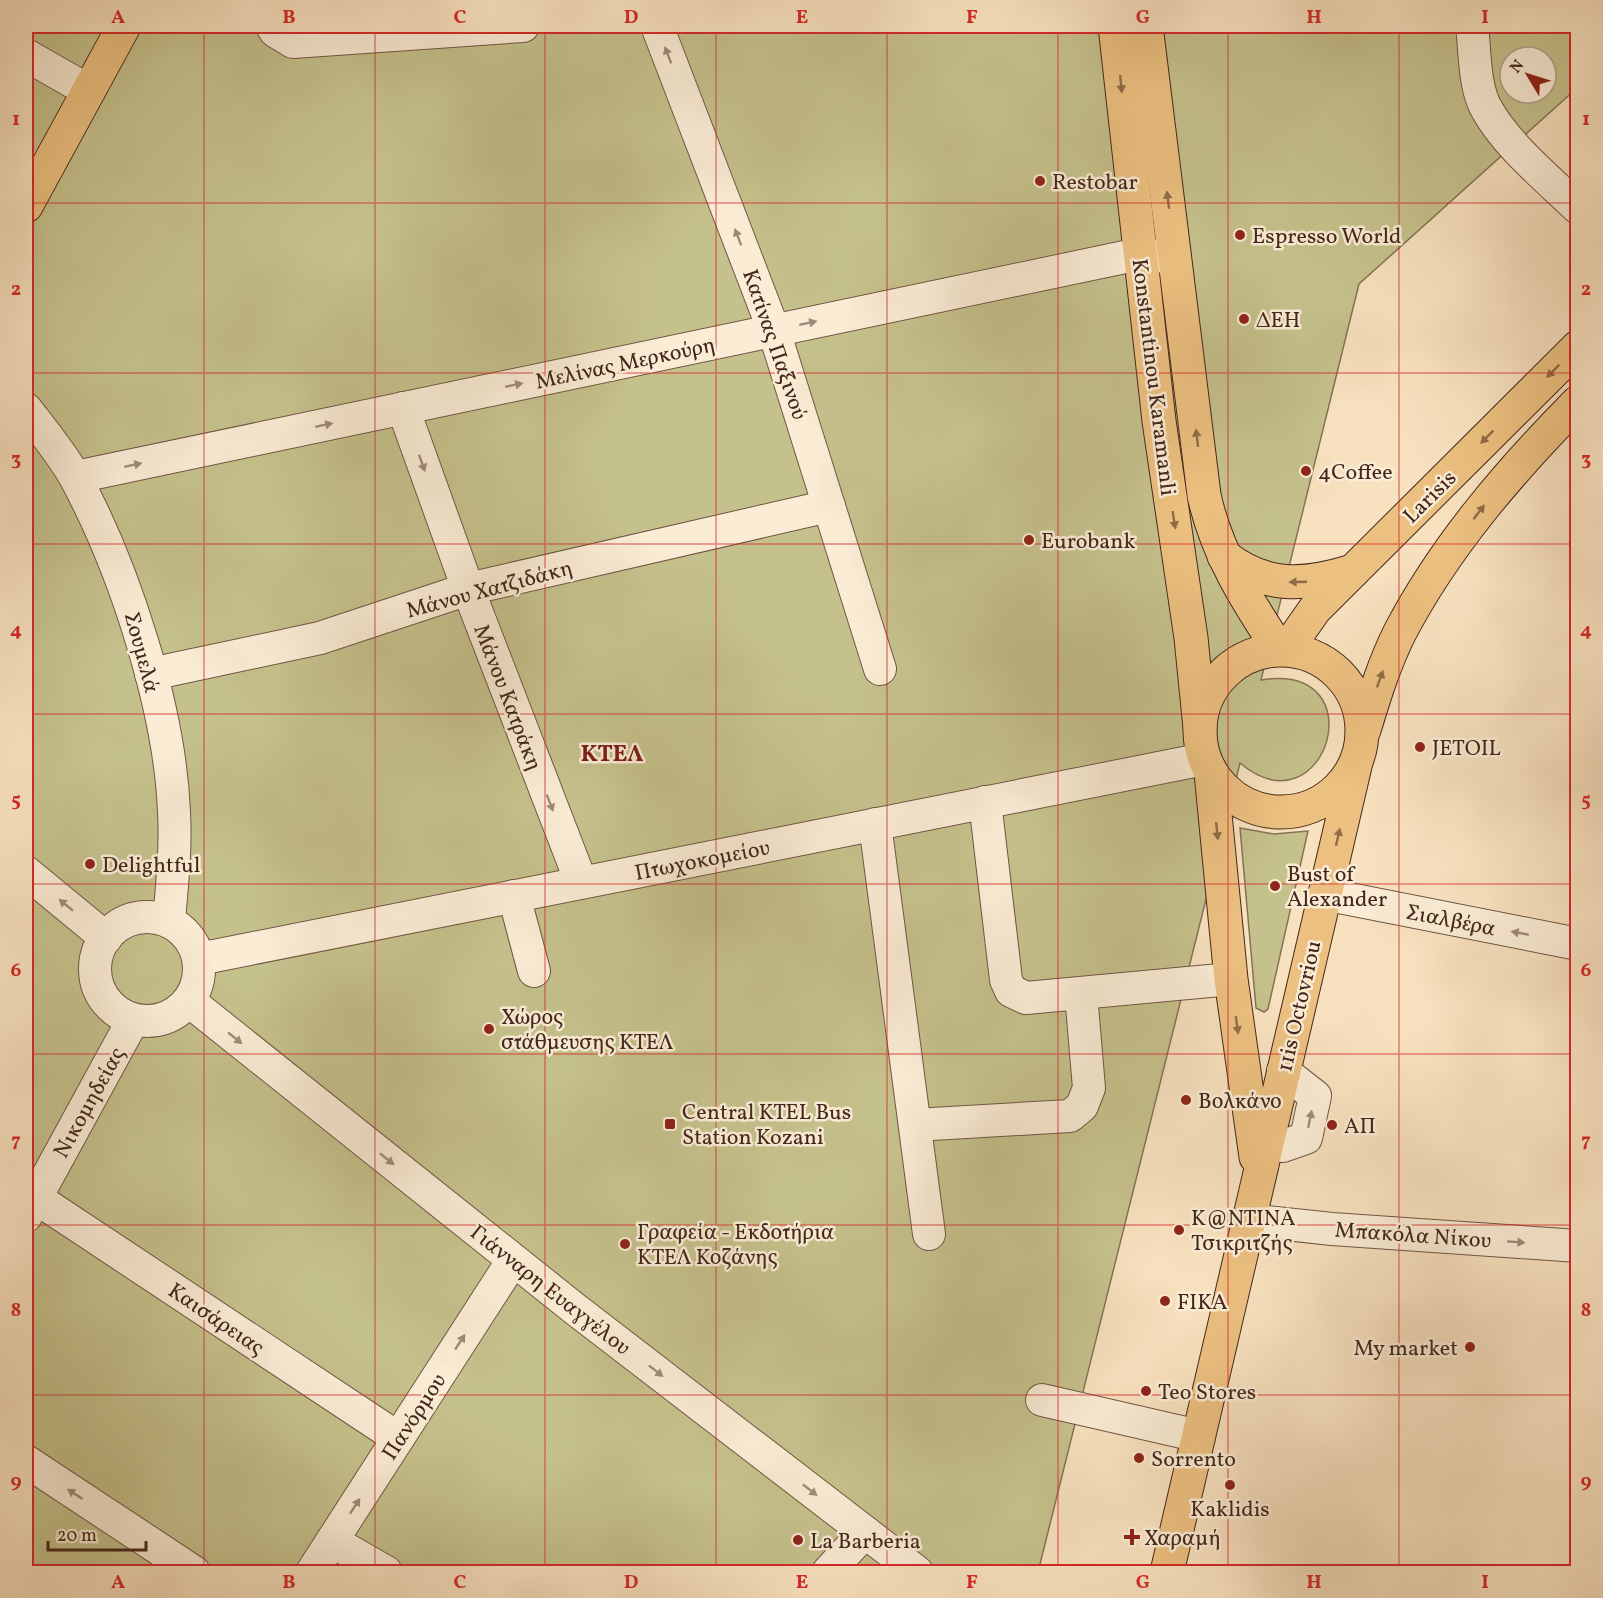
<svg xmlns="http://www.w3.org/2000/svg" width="1603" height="1598" viewBox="0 0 1603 1598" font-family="Vollkorn,serif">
<rect width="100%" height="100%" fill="#f8e1bf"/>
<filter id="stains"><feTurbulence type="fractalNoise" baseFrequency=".00333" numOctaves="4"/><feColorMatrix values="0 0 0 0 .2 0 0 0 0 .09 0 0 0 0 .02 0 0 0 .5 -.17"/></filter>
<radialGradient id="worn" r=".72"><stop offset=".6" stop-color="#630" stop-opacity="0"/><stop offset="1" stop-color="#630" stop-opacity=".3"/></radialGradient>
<!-- green -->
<g fill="#c5c18c" stroke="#847454" stroke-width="1.5" fill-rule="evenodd">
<path d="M26,26H1577V88L1359,284L1261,680C1378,661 1326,835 1240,763L1038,1572H26ZM1510,57H1546V93H1510Z"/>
<polygon points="1240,828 1274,834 1308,831 1268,1009 1264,1012 1256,1008"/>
</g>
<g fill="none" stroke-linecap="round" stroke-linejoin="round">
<!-- minor casing -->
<g stroke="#715644" stroke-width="34">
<g id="minor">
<polyline points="272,26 275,31 293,42 523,26"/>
<polyline points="657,26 774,331 880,669"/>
<path d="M1472,26C1475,51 1474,86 1486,108C1507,146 1547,178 1578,208"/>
<polyline points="26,55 89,91"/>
<polyline points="403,408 468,589 581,882"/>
<path d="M26,409C43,431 63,455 76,479C125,570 170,709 174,812C176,849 172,885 169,921"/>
<polyline points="76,477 1139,254 1167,257"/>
<polyline points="151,674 320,638 468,589 829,506"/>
<polyline points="985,802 1006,980 1011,991 1026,998 1231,979"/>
<polyline points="875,824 929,1234"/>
<polyline points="26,872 106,938"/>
<polyline points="1324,894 1578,944"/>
<polyline points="514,896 534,971"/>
<circle cx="147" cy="969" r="52"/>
<polyline points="199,959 1204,759"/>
<polyline points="189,1001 575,1309 917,1572"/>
<polyline points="915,1125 1070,1116 1082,1106 1089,1088 1081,994"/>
<polyline points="1283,1146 1306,1138 1315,1096 1283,1071"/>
<polyline points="36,1198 398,1438"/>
<polyline points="26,1216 133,1020"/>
<polyline points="1249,1220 1332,1229 1578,1246"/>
<polyline points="1042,1400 1199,1436"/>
<polyline points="26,1461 194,1572"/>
<polyline points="332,1541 386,1572"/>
<polyline points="312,1572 513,1260"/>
<polyline points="828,1572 865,1532"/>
</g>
</g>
<!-- major casing -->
<g stroke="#44271b" stroke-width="35">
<g id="major">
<polyline points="1115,26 1159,421 1191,638 1200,728"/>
<path d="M1146,26L1204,495C1216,552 1247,601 1279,649"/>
<polyline points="26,206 124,26"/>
<path d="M1224,556C1266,589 1304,586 1353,571"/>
<polyline points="1287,649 1315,609 1578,347"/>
<circle cx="1281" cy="731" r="81"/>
<path d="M1364,730C1374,697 1384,664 1400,632C1445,546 1510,471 1578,402"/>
<polyline points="1211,773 1231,979 1256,1157"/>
<polyline points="1167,1572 1355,766"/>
</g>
</g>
<!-- minor -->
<use href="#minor" stroke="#faecd5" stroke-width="32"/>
<!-- major -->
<use href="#major" stroke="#ecc080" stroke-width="33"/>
</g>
<!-- one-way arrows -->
<defs><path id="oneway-solid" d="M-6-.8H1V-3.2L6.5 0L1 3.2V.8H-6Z" transform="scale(1.5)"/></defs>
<g fill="#9f8a78">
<use href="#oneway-solid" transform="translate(668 55) rotate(-111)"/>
<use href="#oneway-solid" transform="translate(738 237) rotate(-111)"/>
<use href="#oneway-solid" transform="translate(808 323) rotate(-12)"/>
<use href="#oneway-solid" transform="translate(514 385) rotate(-12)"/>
<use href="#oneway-solid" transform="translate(324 425) rotate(-12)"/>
<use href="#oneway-solid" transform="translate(422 463) rotate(70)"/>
<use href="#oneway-solid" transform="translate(133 465) rotate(-12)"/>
<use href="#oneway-solid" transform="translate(550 803) rotate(69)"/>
<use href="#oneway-solid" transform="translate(66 905) rotate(-141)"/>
<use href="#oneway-solid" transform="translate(1520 933) rotate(-169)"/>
<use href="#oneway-solid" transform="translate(235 1038) rotate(39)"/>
<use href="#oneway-solid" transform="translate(1310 1119) rotate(-78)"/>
<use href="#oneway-solid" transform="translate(387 1159) rotate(39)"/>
<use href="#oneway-solid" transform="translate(1516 1242) rotate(4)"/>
<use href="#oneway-solid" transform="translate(460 1342) rotate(-57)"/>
<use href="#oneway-solid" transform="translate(656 1371) rotate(38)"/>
<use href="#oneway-solid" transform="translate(810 1490) rotate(38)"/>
<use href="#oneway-solid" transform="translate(75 1494) rotate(-147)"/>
<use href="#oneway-solid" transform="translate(355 1506) rotate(-57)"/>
</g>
<g fill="#906c48">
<use href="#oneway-solid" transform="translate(1121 84) rotate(84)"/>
<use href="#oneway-solid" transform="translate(1168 200) rotate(-97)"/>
<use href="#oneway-solid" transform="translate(1553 371) rotate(135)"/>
<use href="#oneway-solid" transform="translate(1487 437) rotate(135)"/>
<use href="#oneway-solid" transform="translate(1197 438) rotate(-97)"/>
<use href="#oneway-solid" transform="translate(1479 512) rotate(-53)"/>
<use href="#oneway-solid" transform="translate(1174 520) rotate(81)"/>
<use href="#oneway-solid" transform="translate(1298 582) rotate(178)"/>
<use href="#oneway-solid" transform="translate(1380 679) rotate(-70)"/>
<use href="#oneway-solid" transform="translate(1217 831) rotate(84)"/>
<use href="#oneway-solid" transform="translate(1338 837) rotate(-77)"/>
<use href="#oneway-solid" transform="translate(1237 1025) rotate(82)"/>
</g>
<!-- grid -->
<path fill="none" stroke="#d62828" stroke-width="1.5" stroke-opacity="0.55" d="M204,26V1572M375,26V1572M545,26V1572M716,26V1572M887,26V1572M1058,26V1572M1228,26V1572M1399,26V1572M26,203H1578M26,373H1578M26,544H1578M26,714H1578M26,884H1578M26,1054H1578M26,1225H1578M26,1395H1578"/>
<!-- markers -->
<g fill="#8f2418" stroke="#faecd5" stroke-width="2">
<circle cx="1040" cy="181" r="6"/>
<circle cx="1240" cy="235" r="6"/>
<circle cx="1244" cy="319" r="6"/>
<circle cx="1306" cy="471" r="6"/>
<circle cx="1029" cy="540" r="6"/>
<circle cx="1420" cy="747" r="6"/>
<circle cx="90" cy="864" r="6"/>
<circle cx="1275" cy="886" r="6"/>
<circle cx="489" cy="1029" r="6"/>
<circle cx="1186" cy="1100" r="6"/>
<rect x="664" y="1118" width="12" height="12" rx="3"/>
<circle cx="1332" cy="1125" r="6"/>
<circle cx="1179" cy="1230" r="6"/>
<circle cx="625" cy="1244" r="6"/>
<circle cx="1165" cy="1301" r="6"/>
<circle cx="1470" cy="1347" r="6"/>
<circle cx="1146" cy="1391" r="6"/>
<circle cx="1139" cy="1458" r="6"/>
<circle cx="1230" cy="1485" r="6"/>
<path d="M1129 1528h6v6h6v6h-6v6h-6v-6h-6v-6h6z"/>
<circle cx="798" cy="1540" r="6"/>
</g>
<g text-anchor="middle" stroke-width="5" stroke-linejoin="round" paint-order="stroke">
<!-- poi labels -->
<g font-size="22" fill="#44271b" stroke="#faecd5" text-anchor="start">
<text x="1052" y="189">Restobar</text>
<text x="1252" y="243">Espresso World</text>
<text x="1256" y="327">ΔΕΗ</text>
<text x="1318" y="479">4Coffee</text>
<text x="1041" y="548">Eurobank</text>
<text x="1432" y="755">JETOIL</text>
<text x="102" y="872">Delightful</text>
<text x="1287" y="881">Bust of<tspan x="1287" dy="25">Alexander</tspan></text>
<text x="501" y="1024">Χώρος<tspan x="501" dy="25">στάθμευσης ΚΤΕΛ</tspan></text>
<text x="1198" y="1108">Βολκάνο</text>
<text x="682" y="1119">Central KTEL Bus<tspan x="682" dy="25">Station Kozani</tspan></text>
<text x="1344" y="1133">ΑΠ</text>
<text x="1191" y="1225">Κ@ΝΤΙΝΑ<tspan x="1191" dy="25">Τσικριτζής</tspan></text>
<text x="637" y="1239">Γραφεία - Εκδοτήρια<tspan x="637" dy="25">ΚΤΕΛ Κοζάνης</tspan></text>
<text x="1177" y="1309">FIKA</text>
<text x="1458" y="1355" text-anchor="end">My market</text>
<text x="1158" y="1399">Teo Stores</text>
<text x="1151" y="1466">Sorrento</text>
<text x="1230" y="1516" text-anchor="middle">Kaklidis</text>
<text x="1144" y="1545">Χαραμή</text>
<text x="810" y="1548">La Barberia</text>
</g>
<!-- street labels -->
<g font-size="22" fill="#44271b" stroke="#faecd5">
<text transform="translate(776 344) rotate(71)" y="8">Κατίνας Παξινού</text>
<text transform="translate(625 362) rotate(-12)" y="8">Μελίνας Μερκούρη</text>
<text transform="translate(1155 377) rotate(83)" y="8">Konstantinou Karamanli</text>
<text transform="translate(1429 496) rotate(-45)" y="8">Larisis</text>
<text transform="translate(489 588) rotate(-15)" y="8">Μάνου Χατζιδάκη</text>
<text transform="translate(143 652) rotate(75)" y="8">Σουμελά</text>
<text transform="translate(509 697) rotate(69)" y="8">Μάνου Κατράκη</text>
<text transform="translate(702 859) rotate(-11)" y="8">Πτωχοκομείου</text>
<text transform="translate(1451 919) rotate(11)" y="8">Σιαλβέρα</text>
<text transform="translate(1298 1006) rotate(-77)" y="8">11is Octovriou</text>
<text transform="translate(88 1102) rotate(-61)" y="8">Νικομηδείας</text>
<text transform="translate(1413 1234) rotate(4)" y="8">Μπακόλα Νίκου</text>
<text transform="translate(551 1289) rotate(38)" y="8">Γιάνναρη Ευαγγέλου</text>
<text transform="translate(217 1318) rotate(34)" y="8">Καισάρειας</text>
<text transform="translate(413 1416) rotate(-57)" y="8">Πανόρμου</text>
</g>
<!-- neighbourhood labels -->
<g font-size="24" font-weight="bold" fill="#7a1f14" stroke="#faecd5">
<text x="612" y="761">ΚΤΕΛ</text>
</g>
</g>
<!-- margin -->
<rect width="1603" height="1598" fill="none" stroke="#f8e1bf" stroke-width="66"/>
<!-- north arrow -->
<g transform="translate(1528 75) rotate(308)"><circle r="28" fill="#faecd5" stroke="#b19d8b" stroke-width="1.5"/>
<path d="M0-4.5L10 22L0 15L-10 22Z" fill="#8f2418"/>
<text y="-9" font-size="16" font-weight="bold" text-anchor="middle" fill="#44271b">N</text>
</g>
<!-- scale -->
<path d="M48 1541v9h98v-9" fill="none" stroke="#44271b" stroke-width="3"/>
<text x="57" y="1541" font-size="18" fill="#44271b" stroke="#faecd5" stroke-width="4.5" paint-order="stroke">20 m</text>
<rect x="33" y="33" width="1537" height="1532" fill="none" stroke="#d62828" stroke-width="2"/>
<g font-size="20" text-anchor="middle" font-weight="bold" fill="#d62828">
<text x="118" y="23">A</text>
<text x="289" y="23">B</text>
<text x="460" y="23">C</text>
<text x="631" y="23">D</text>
<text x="802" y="23">E</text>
<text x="972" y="23">F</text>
<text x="1143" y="23">G</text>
<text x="1314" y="23">H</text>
<text x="1485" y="23">I</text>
<text x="16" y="125">1</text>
<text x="1586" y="125">1</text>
<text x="16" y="295">2</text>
<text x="1586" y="295">2</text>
<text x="16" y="465">3</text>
<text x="1586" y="465">3</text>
<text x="16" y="636">4</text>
<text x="1586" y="636">4</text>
<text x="16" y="806">5</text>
<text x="1586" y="806">5</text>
<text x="16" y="976">6</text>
<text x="1586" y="976">6</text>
<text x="16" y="1146">7</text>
<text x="1586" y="1146">7</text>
<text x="16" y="1316">8</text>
<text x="1586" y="1316">8</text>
<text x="16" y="1487">9</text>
<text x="1586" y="1487">9</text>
<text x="118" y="1588">A</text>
<text x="289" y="1588">B</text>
<text x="460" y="1588">C</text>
<text x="631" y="1588">D</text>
<text x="802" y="1588">E</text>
<text x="972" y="1588">F</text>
<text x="1143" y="1588">G</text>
<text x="1314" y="1588">H</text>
<text x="1485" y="1588">I</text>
</g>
<rect width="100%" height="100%" filter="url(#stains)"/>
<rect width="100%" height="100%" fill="url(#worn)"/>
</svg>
